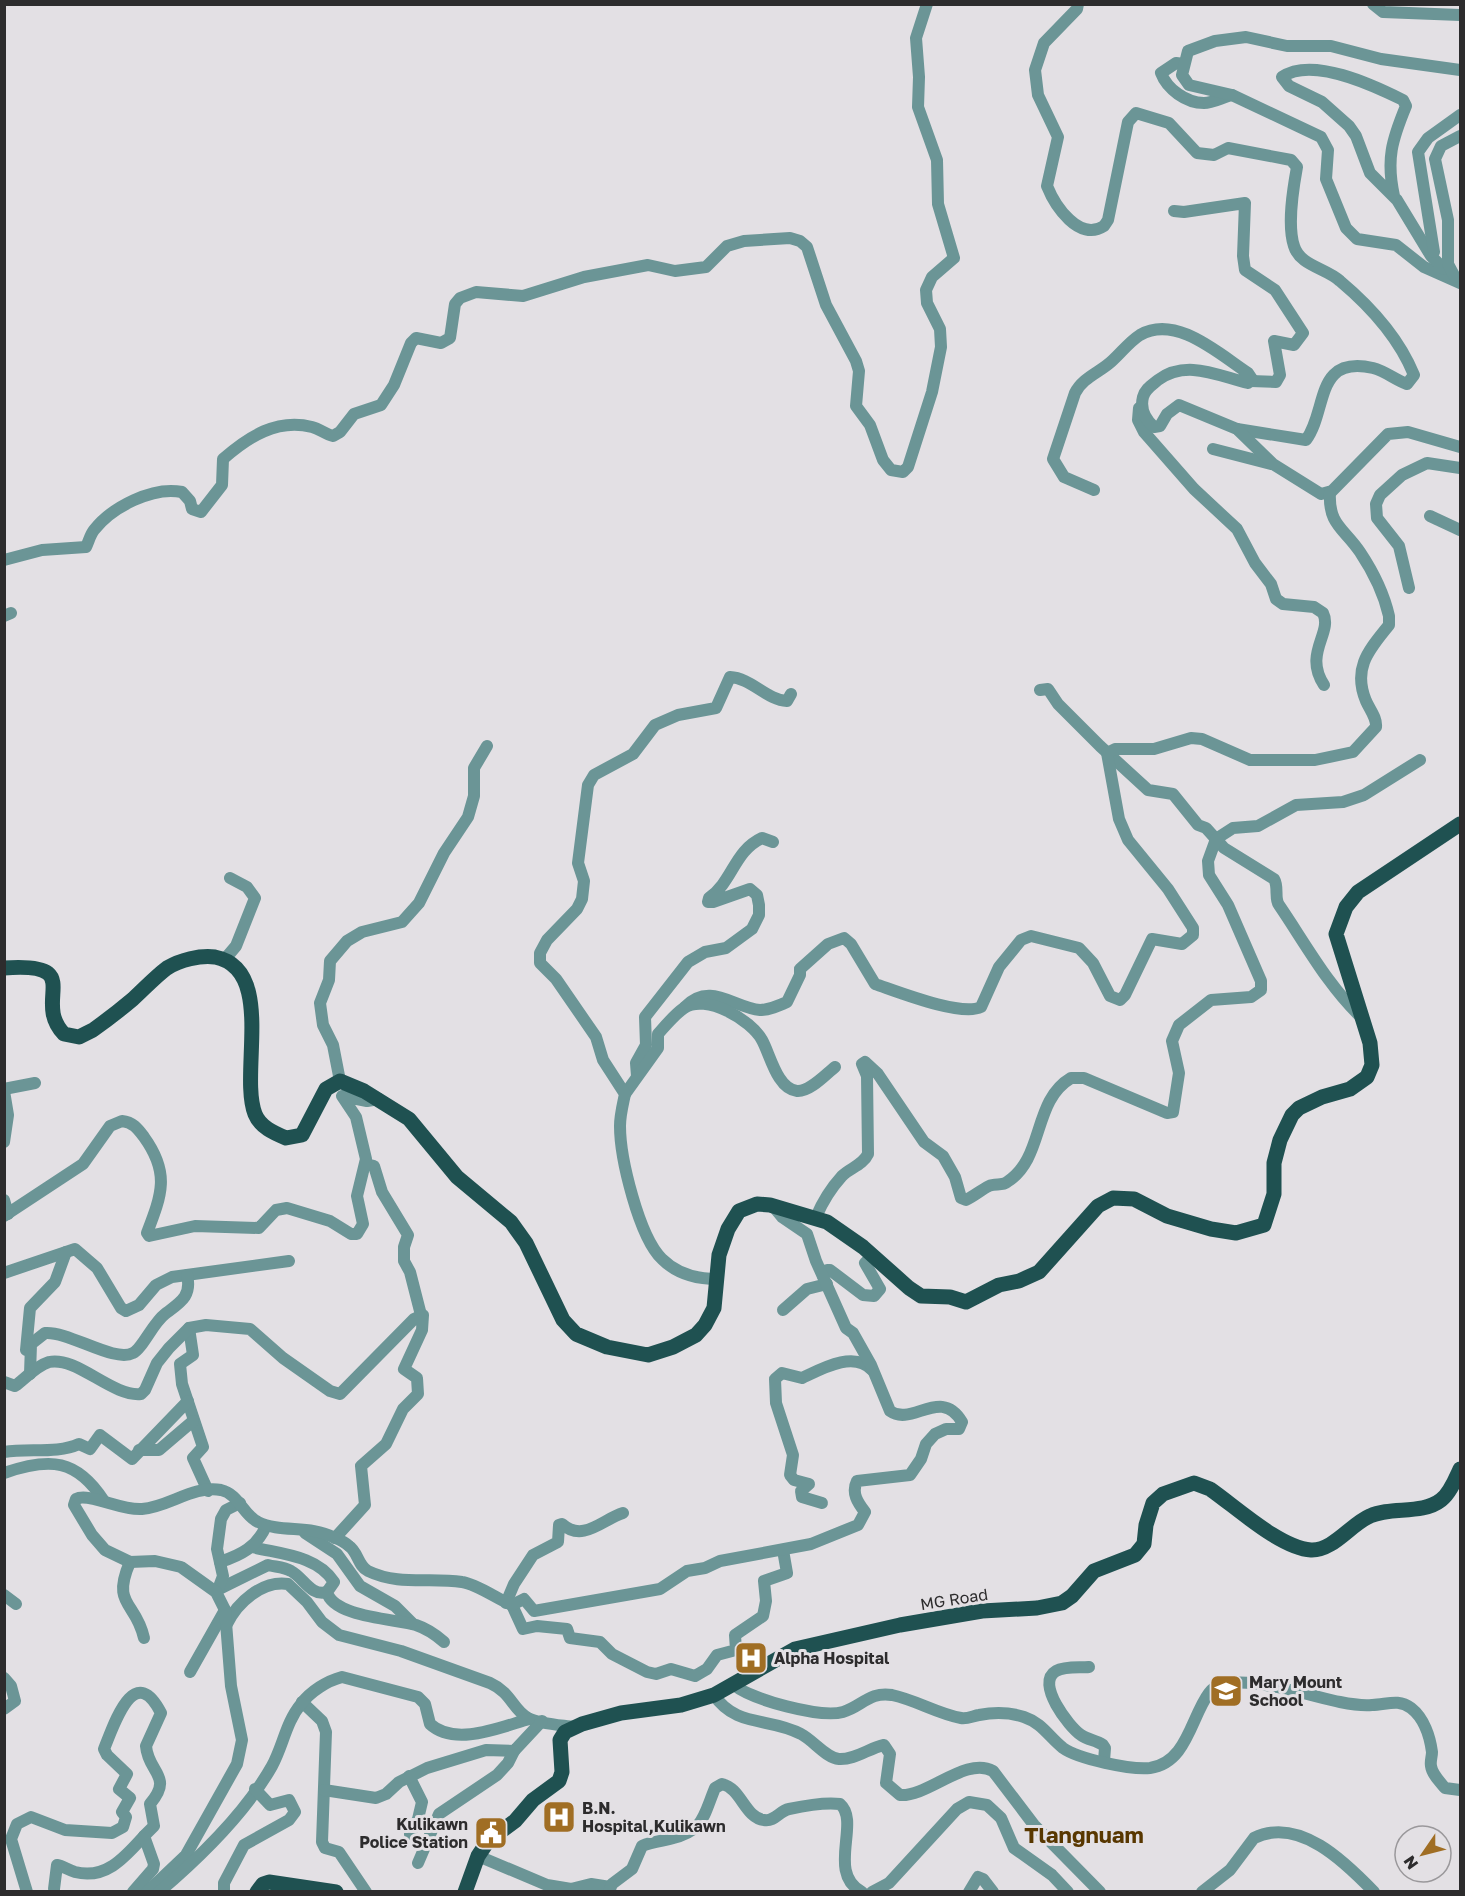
<svg xmlns="http://www.w3.org/2000/svg" width="1465" height="1896" viewBox="0 0 1465 1896" font-family="'Golos Text',sans-serif">
<rect width="100%" height="100%" fill="#e3e0e4"/>
<g fill="none" stroke-linecap="round" stroke-linejoin="round">
<!-- minor -->
<g stroke="#6b9596" stroke-width="12">
<path d="M1078,4L1077,9L1044,43L1035,70L1038,95L1058,137L1047,186C1055,206 1079,242 1104,226L1108,220L1128,122L1136,113L1169,123L1197,153L1214,155L1228,148L1291,160L1297,167C1293,189 1287,225 1294,246C1300,266 1326,268 1340,281C1371,307 1399,338 1414,375L1407,384C1396,380 1385,371 1373,368C1314,355 1328,410 1306,440L1237,429"/>
<polyline points="1373,4 1383,12 1460,15"/>
<path d="M1184,64L1176,63L1161,73C1167,89 1186,103 1204,103C1213,103 1223,97 1232,95"/>
<polyline points="1460,70 1381,59 1331,46 1287,46 1246,37 1215,41 1188,51 1182,75 1189,85 1232,95 1321,137 1328,150 1326,179 1346,228 1357,239 1396,245 1424,267 1460,283"/>
<path d="M1394,196C1386,159 1392,140 1406,106L1403,100C1373,85 1312,56 1282,77L1289,86L1322,102L1349,126L1356,136L1370,173L1397,200L1431,256L1444,269"/>
<polyline points="1174,211 1184,212 1245,203 1243,256 1245,270 1275,290 1303,333 1294,345 1274,341 1280,375 1276,382 1251,381"/>
<polyline points="1434,252 1418,152 1428,138 1460,115"/>
<polyline points="1455,277 1448,264 1448,220 1435,159 1441,146 1460,136"/>
<path d="M1139,408L1138,420L1144,432L1194,489L1237,529L1255,563L1271,584L1276,599L1283,604L1314,607L1323,613C1333,633 1303,653 1324,685"/>
<polyline points="1213,449 1271,464"/>
<path d="M1094,490L1064,477L1053,459L1075,393C1083,377 1101,372 1113,360C1122,352 1129,342 1140,335C1176,314 1219,354 1248,373L1252,379L1248,383C1218,376 1187,359 1158,380C1152,385 1145,389 1143,397C1140,409 1145,419 1154,427L1160,426L1167,414L1179,405L1237,429L1273,464L1321,494L1332,491L1388,434L1408,432L1460,447"/>
<polyline points="1430,516 1460,530"/>
<path d="M4,560L42,550L86,547C89,541 90,535 94,530C112,507 153,486 182,492L190,501L192,509L201,512L222,485L223,459C248,437 277,418 312,427C320,429 325,434 333,436L340,432L354,414L381,405L394,385L411,343L416,338L441,343L450,338L455,304L460,298L476,292L523,296L584,277L648,265L675,271L706,267L727,246L744,241L790,238L800,241L807,247L826,305L856,361L859,371L856,406L870,425L883,460L891,470L903,472L908,467L932,392L941,347L940,329L927,303L926,290L932,277L954,258L938,204L937,160L918,107L919,77L916,38L927,4"/>
<polyline points="1409,588 1399,546 1377,518 1376,504 1380,495 1402,475 1427,463 1460,468"/>
<polyline points="4,616 11,613"/>
<path d="M1040,690L1048,689L1058,704L1100,746L1148,790L1173,794L1198,825L1206,828L1224,848L1274,879C1279,887 1274,898 1279,905C1305,943 1328,986 1362,1018"/>
<polyline points="225,959 236,946 255,898 247,887 230,878"/>
<path d="M685,1007C710,981 734,1008 760,1010C769,1010 778,1006 787,1002L800,975V969L828,944L844,938L851,944L875,984C896,991 961,1017 981,1007L999,967L1021,940L1031,936L1079,948L1093,963L1110,996L1120,1000L1125,995L1152,939L1182,944L1193,935V928L1168,889L1128,840L1119,819L1107,753L1115,749H1154L1191,738L1202,739L1250,760H1315L1353,752L1376,727C1377,718 1370,710 1366,701C1352,667 1370,649 1389,625V616C1384,594 1372,570 1360,552C1344,528 1328,525 1330,492"/>
<path d="M637,1076L636,1063L646,1045L645,1017L688,962L705,952L726,948L752,929L759,915V905L757,895L750,889L713,902H708L709,898C733,881 734,851 762,838L773,842"/>
<polyline points="340,1081 333,1045 323,1025 320,1003 329,980 330,961 347,941 362,932 402,922 419,903 444,853 468,817 474,796 474,768 487,746"/>
<polyline points="4,1089 35,1083"/>
<polyline points="4,1091 8,1115 4,1142"/>
<path d="M625,1094L658,1048V1034C666,1025 674,1015 684,1008C706,993 751,1020 762,1040C770,1054 777,1089 797,1091C810,1092 826,1074 835,1067"/>
<polyline points="366,1164 374,1166 382,1192 408,1235 404,1247 404,1261 410,1272 421,1315"/>
<polyline points="4,1200 8,1214"/>
<path d="M4,1216L83,1164L110,1126L122,1121C133,1122 138,1129 144,1137C170,1173 162,1194 147,1233L149,1236L195,1226L259,1228L276,1210L287,1208L330,1221L351,1234H357L363,1224L357,1196L366,1159L356,1117L342,1096L367,1101L379,1099"/>
<path d="M816,1217C822,1203 832,1187 842,1176C850,1168 863,1165 868,1154L867,1076L862,1064L865,1062L878,1074L924,1142L943,1156L955,1177L961,1198L966,1200C974,1196 981,1190 989,1186C995,1183 1002,1186 1007,1182C1045,1158 1032,1101 1071,1078H1084L1167,1113L1173,1112L1179,1073L1172,1041L1179,1025L1211,1000L1251,997L1261,990V981L1228,905L1209,875L1208,861L1216,839L1233,828L1258,826L1296,805L1343,802L1364,795L1420,760"/>
<polyline points="4,1273 75,1249 97,1268 121,1308 126,1311 139,1305 156,1285 172,1277 289,1261"/>
<polyline points="823,1276 827,1270 830,1270 863,1295 874,1296 880,1289 865,1263 872,1256"/>
<path d="M717,1279C698,1279 677,1274 662,1259C639,1237 620,1158 620,1126C620,1115 623,1104 625,1094L603,1060L596,1037L556,979L540,963V953L547,940L577,909L582,899L584,881L578,863L588,785L594,775L633,754L655,725L678,715L716,708L730,677C751,678 767,700 787,701L791,694"/>
<polyline points="783,1310 807,1289 827,1284"/>
<polyline points="189,1328 193,1355 180,1364 182,1384 203,1447 193,1458 208,1491"/>
<polyline points="26,1350 30,1308 55,1282 66,1252"/>
<path d="M30,1374L31,1344L45,1333C69,1331 114,1363 133,1353C142,1349 153,1323 165,1314C181,1302 192,1296 187,1275"/>
<path d="M4,1382L15,1386C26,1378 36,1366 49,1362C77,1356 112,1397 141,1394L145,1390L157,1363L169,1348L189,1328L206,1325L250,1329L283,1358L330,1391L340,1394L414,1319L423,1315L422,1330L404,1369L417,1378L418,1394L403,1409L386,1444L361,1466L365,1505L335,1538"/>
<polyline points="139,1450 159,1450 193,1421"/>
<path d="M4,1452C29,1448 57,1454 79,1444L90,1449L100,1435L132,1459L188,1401"/>
<path d="M4,1473C50,1457 77,1459 104,1501"/>
<path d="M822,1503L802,1497L801,1491L809,1484L794,1480L790,1475L793,1455L776,1403L775,1379L782,1373L802,1378C821,1369 854,1350 872,1370"/>
<polyline points="305,1533 337,1554 360,1586 395,1606 413,1624"/>
<path d="M252,1547C279,1554 317,1555 334,1582L327,1592C333,1617 395,1619 416,1625C428,1629 435,1634 444,1642"/>
<path d="M130,1562C111,1606 136,1601 144,1638"/>
<path d="M220,1562C241,1555 257,1547 266,1526"/>
<path d="M217,1590L268,1565C276,1567 284,1567 291,1571C303,1577 311,1597 327,1592"/>
<polyline points="217,1592 223,1576 217,1549 221,1519 226,1510 240,1503"/>
<polyline points="4,1595 16,1604"/>
<path d="M506,1603L514,1584L533,1555L558,1542L559,1525L562,1524C583,1543 603,1519 623,1513"/>
<polyline points="512,1605 523,1629 537,1626 567,1629 570,1638 600,1642 612,1654 647,1672 656,1674 671,1669 695,1676 707,1669 717,1655 736,1650 735,1635 763,1616 766,1601 764,1581 787,1573 783,1550"/>
<path d="M227,1624C237,1603 262,1580 288,1584L307,1602L322,1622L339,1635L401,1651L490,1683C512,1693 512,1709 528,1718C540,1724 560,1725 574,1727"/>
<path d="M1089,1667C1080,1668 1065,1666 1056,1671C1035,1683 1069,1727 1081,1735C1088,1740 1096,1740 1103,1745L1105,1748L1104,1761"/>
<polyline points="190,1672 225,1610"/>
<polyline points="4,1678 11,1686 15,1701 4,1709"/>
<path d="M734,1685C752,1700 820,1718 843,1712C861,1707 870,1691 892,1695C916,1700 938,1714 961,1718C967,1719 973,1716 979,1715C994,1712 1009,1712 1024,1717C1042,1723 1049,1737 1063,1748C1078,1759 1131,1770 1150,1768C1187,1763 1191,1717 1209,1693C1228,1667 1312,1697 1340,1702C1350,1704 1362,1706 1372,1705C1386,1705 1398,1698 1411,1708C1424,1718 1430,1737 1432,1752C1432,1757 1430,1761 1431,1766C1432,1774 1440,1782 1445,1788L1460,1790"/>
<path d="M714,1695C736,1728 770,1717 801,1734C813,1740 826,1758 839,1759C855,1760 869,1748 884,1745L890,1754L886,1783L900,1795C928,1797 966,1756 993,1771L1034,1825L1100,1892"/>
<polyline points="302,1702 322,1721 326,1732 322,1842 325,1848 339,1852 366,1892"/>
<polyline points="409,1776 422,1802 418,1819 410,1834"/>
<polyline points="324,1790 376,1798 386,1794 399,1782 427,1768 486,1750 514,1751 542,1721"/>
<polyline points="478,1856 547,1885 571,1889 591,1884 610,1887"/>
<polyline points="418,1863 439,1814 497,1775 508,1763 514,1751"/>
<path d="M54,1889L57,1865C63,1866 68,1870 75,1872C106,1880 125,1857 144,1836"/>
<path d="M27,1892L11,1839L17,1824L31,1817L65,1830L112,1833L123,1827L126,1817L122,1812L130,1798L119,1789L127,1774L107,1755L104,1749C114,1725 134,1660 161,1713L146,1746C148,1773 174,1776 150,1804L154,1826L144,1836L154,1864L153,1869L133,1892"/>
<path d="M147,1892L186,1855L237,1764L242,1740L231,1686L225,1610L216,1592L181,1567L155,1561L130,1562L105,1550L92,1535L74,1505L76,1499C88,1492 122,1511 142,1509C169,1507 193,1485 221,1490C239,1494 243,1515 258,1522C280,1533 310,1525 333,1537C338,1539 345,1542 349,1546C358,1552 358,1566 368,1571C399,1586 430,1577 462,1582C477,1584 497,1599 512,1605L524,1599L534,1611L660,1589L687,1571L705,1568L720,1561L811,1544L858,1525L865,1512C858,1503 851,1493 857,1481L910,1475L921,1459L926,1444L935,1434L946,1429H959L962,1422C941,1386 912,1427 890,1411L871,1365L853,1333L846,1328L816,1261L807,1234L782,1217L773,1206"/>
<path d="M159,1892C199,1858 246,1812 272,1766C283,1746 286,1722 301,1704C311,1691 327,1681 342,1677L418,1697L425,1704L430,1724C455,1747 501,1727 529,1719"/>
<polyline points="224,1892 224,1883 244,1845 289,1820 295,1812 289,1800 270,1805 255,1789"/>
<path d="M609,1892L612,1884L632,1869L642,1846C651,1842 661,1841 670,1839C704,1831 703,1817 715,1788L722,1784C741,1788 745,1818 764,1820C775,1822 779,1811 789,1809C803,1806 826,1802 840,1804C861,1822 826,1873 862,1892"/>
<polyline points="872,1892 889,1883 957,1809 969,1802 987,1805 1001,1818 1014,1848 1052,1875 1068,1892"/>
<polyline points="969,1892 978,1877 983,1879 993,1892"/>
<path d="M1202,1892L1230,1870L1254,1838C1299,1816 1345,1862 1374,1892"/>
</g>
<!-- major -->
<g stroke="#1f5151" stroke-width="15">
<path d="M4,968C88,962 31,1000 64,1034L79,1037L93,1030C107,1020 120,1010 133,999C144,989 155,977 167,968C180,960 200,955 215,957C276,969 239,1073 255,1114C260,1127 274,1133 286,1138L302,1135L326,1089L340,1081L364,1091L409,1119L457,1177L511,1222L526,1243L563,1320L576,1334L607,1347L648,1355L673,1347L696,1335L705,1325L714,1308L719,1255L728,1229L739,1211L757,1204L770,1205L827,1222L863,1247L909,1288L921,1296L950,1297L966,1302L999,1285L1019,1281L1039,1272L1098,1206L1113,1198L1134,1199L1167,1216L1211,1229L1236,1233L1264,1225L1274,1194V1163L1280,1140L1292,1115L1299,1108L1322,1097L1350,1089L1367,1077L1372,1065L1370,1043L1336,934L1346,907L1358,892L1460,824"/>
<polyline points="257,1892 263,1884 269,1882 336,1892"/>
<path d="M465,1892L478,1856L488,1841L515,1821L533,1800L559,1781L562,1772L560,1740L565,1732L582,1724L621,1713L681,1705L714,1695L795,1649L900,1625L982,1611L1037,1608L1062,1603L1072,1596L1094,1571L1135,1555L1144,1544L1146,1525L1153,1503L1163,1494L1194,1483L1210,1489C1236,1507 1280,1548 1311,1550C1333,1551 1351,1524 1370,1516C1391,1506 1422,1515 1441,1500C1450,1493 1455,1480 1460,1469"/>
</g>
</g>
<!-- icons -->
<defs>
<g id="hospital-square" transform="scale(1.725)"><rect x="-9" y="-9" width="18" height="18" rx="4" fill="#a06e24" stroke="#e3e0e4"/><path d="M-5-5h3v3.5h4V-5h3V5h-3V1.5h-4V5h-3Z" fill="#fff"/></g>
<g id="school-square" transform="scale(1.725)"><rect x="-9" y="-9" width="18" height="18" rx="4" fill="#a06e24" stroke="#e3e0e4"/><path d="M0-5L7-2L0 1L-7-2ZM-4 1L0 2.5L4 1V4Q0 6-4 4Z" fill="#fff"/></g>
<g id="civic-square" transform="scale(1.725)"><rect x="-9" y="-9" width="18" height="18" rx="4" fill="#a06e24" stroke="#e3e0e4"/><path d="M-.6-6.5H3V-4.5H.6V-3L4-1V1h2V6H-6V1h2V-1L-.6-3ZM-1.2 2.5V6h2.4V2.5Z" fill="#fff"/></g>
</defs>
<g fill-rule="evenodd">
<use href="#hospital-square" x="751" y="1658"/>
<use href="#school-square" x="1226" y="1691"/>
<use href="#hospital-square" x="559" y="1817"/>
<use href="#civic-square" x="491" y="1833"/>
</g>
<g text-anchor="middle" stroke-width="6" stroke-linejoin="round" paint-order="stroke">
<!-- street labels -->
<g font-size="16" fill="#2d2c2d" stroke="#e3e0e4">
<text transform="translate(954 1599) rotate(-9)" y="6">MG Road</text>
</g>
<!-- poi labels -->
<g font-size="16" font-weight="bold" fill="#2d2c2d" stroke="#e3e0e4" text-anchor="start">
<text x="774" y="1664">Alpha Hospital</text>
<text x="1249" y="1688">Mary Mount<tspan x="1249" dy="18">School</tspan></text>
<text x="582" y="1814">B.N.<tspan x="582" dy="18">Hospital,Kulikawn</tspan></text>
<text x="468" y="1830" text-anchor="end">Kulikawn<tspan x="468" dy="18">Police Station</tspan></text>
</g>
<!-- district labels -->
<g font-size="22" font-weight="bold" fill="#583700" stroke="#e3e0e4">
<text x="1084" y="1843">Tlangnuam</text>
</g>
</g>
<!-- border -->
<rect width="1465" height="1896" fill="none" stroke="#2d2c2d" stroke-width="12"/>
<!-- north arrow -->
<g transform="translate(1423 1854) rotate(235)"><circle r="28" fill="#e3e0e4" stroke="#9a989b" stroke-width="1.5"/>
<path d="M0-4.5L10 22L0 15L-10 22Z" fill="#a06e24"/>
<text y="-9" font-size="16" font-weight="bold" text-anchor="middle" fill="#2d2c2d">N</text>
</g>
</svg>
